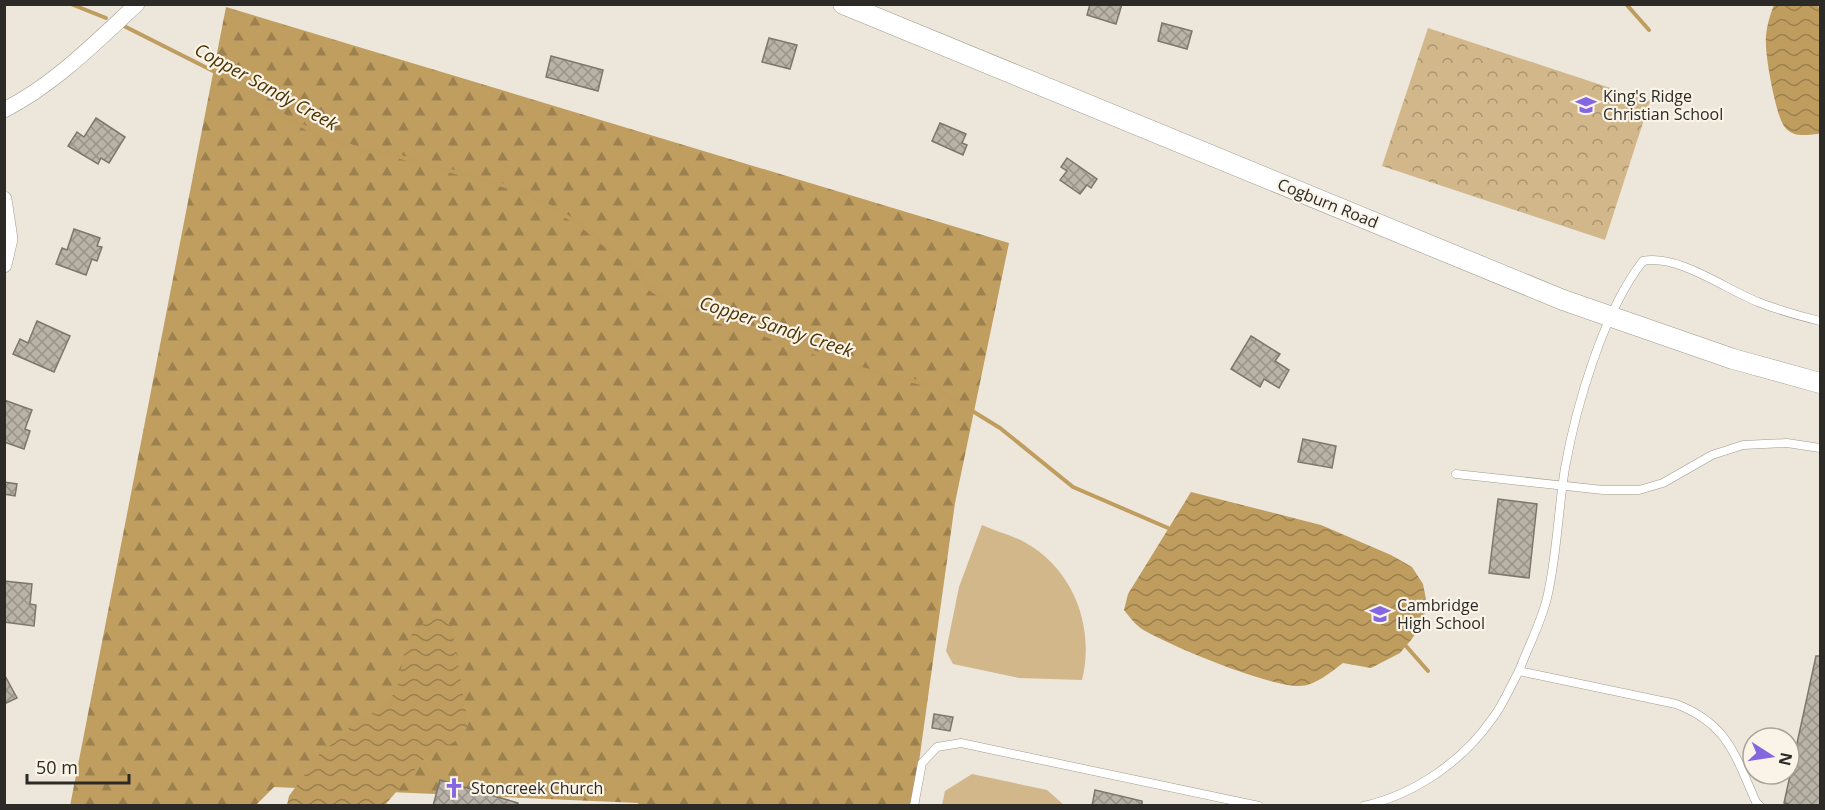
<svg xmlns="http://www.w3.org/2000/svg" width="1825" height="810" viewBox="0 0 1825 810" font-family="'Open Sans',sans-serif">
<defs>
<pattern id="forest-firs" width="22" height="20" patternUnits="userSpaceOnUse" patternTransform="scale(1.5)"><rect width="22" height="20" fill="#c09e60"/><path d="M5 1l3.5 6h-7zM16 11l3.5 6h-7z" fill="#9c814f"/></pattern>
<pattern id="park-crowns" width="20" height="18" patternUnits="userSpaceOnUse" patternTransform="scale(1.5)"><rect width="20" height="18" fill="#d1b78a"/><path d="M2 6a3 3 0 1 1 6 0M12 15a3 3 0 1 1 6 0" fill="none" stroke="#aa9571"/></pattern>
<pattern id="water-waves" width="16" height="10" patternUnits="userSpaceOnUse" patternTransform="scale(1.5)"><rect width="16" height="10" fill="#bf9d5f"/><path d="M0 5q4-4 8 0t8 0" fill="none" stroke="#9b804e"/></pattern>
<pattern id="building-cross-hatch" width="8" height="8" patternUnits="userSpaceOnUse" patternTransform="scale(1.5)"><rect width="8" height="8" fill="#b9b3a7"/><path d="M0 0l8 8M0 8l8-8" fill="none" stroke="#979288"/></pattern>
</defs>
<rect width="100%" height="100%" fill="#ede6da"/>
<!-- forest -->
<polygon fill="url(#forest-firs)" points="226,7 1009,243 955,503 913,805 638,806 638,803 274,787 256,805 70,806"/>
<!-- park -->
<polygon fill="url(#park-crowns)" points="1428,28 1650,101 1605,240 1382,166"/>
<!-- garden -->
<g fill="#d1b78a">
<path d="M982,525C997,532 1012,535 1026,543C1074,570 1095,628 1082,680L1019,678L953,664L946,651L959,587Z"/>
<polygon points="972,774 1047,790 1064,805 942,805 945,791"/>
</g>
<!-- water -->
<g fill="url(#water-waves)">
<path d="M1774,5H1818L1820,11V133L1818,134C1806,135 1792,138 1784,126C1776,115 1766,60 1766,45C1765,32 1769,17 1774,5Z"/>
<path d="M1191,492L1321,525L1391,555L1412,567L1423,584L1427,604L1422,624L1411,640L1400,653L1371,668L1343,663C1331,672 1315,686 1299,686C1267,686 1176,648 1147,632C1137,627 1131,619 1124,610L1128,594Z"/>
<polygon points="437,616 452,626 468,726 461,738 424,759 385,805 287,805 289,796 321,752 343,736 350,726 380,708 396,692 406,646 412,634 430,617"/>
</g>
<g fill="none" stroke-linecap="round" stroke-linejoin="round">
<!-- stream -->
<g stroke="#bf9d5f" stroke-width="4">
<polyline points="71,4 106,18"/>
<polyline points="1626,4 1649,30"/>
<polyline points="122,25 225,77 256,95 277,112 319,135 359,149 386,153 520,190 580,224 641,275 649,288 688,313 760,333 857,368 930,385 1000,428 1073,487 1168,528"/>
<polyline points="1406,646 1428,671"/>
</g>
</g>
<!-- building -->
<g fill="url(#building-cross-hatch)" stroke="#7c766c" stroke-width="1.5">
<polygon points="1090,4 1122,4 1116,24 1087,15"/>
<polygon points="1162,23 1192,31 1187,49 1158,41"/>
<polygon points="769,38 797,45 790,69 762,62"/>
<polygon points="551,56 603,70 598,91 546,77"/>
<polygon points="96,118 125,137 109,163 101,158 98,164 68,146 77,132 84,137"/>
<polygon points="940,123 966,134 962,143 967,145 963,155 932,141"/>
<polygon points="1067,158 1097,179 1091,188 1087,185 1080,194 1060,180 1067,171 1061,167"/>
<polygon points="74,229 100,238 97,246 102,247 97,261 92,259 86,275 56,264 62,248 67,250"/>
<polygon points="37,321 70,336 54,372 13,354 20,339 28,343"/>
<polygon points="1251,336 1280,354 1275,361 1289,370 1279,388 1264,379 1260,387 1231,369"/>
<polygon points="4,400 32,410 25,429 30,431 24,449 4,442"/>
<polygon points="1303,439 1336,446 1332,468 1298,462"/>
<polygon points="4,482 17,484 15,496 4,494"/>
<polygon points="1498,499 1537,504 1529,578 1489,573"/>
<polygon points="4,581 32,584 30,604 36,605 34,626 4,622"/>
<polygon points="1816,656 1821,656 1821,806 1794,806 1784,803"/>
<polygon points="4,674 17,698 4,704"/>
<polygon points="934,714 953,717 950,731 932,728"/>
<polygon points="440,780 518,803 518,806 433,806"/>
<polygon points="1095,790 1142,801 1142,806 1092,806"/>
</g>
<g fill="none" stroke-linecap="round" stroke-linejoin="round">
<!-- service casing -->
<g stroke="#a19b90" stroke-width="9">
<g id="service">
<polyline points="1456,474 1603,490 1639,490 1663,483 1712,455 1743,445 1787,443 1820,448"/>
<polyline points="914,806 922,763 937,747 961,743 1259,806"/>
<path d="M1364,806C1415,794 1462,762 1492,719C1503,705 1510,687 1519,671"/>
<path d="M1760,806L1756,802C1735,755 1728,724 1676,704L1519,671C1528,647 1541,623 1547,598C1557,556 1558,511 1565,468C1576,406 1604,310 1643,261C1678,254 1725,289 1758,302C1778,310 1800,316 1820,321"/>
</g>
</g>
<!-- minor casing -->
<g stroke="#a19b90" stroke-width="16">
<g id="minor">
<path d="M4,110C55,84 96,42 137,4"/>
<polyline points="4,199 10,239 4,265"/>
</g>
</g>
<!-- tertiary casing -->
<g stroke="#a19b90" stroke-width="21">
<polyline id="tertiary" points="843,4 1563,300 1733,359 1820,383"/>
</g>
<!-- service -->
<use href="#service" stroke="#fff" stroke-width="8"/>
<!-- minor -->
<use href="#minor" stroke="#fff" stroke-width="15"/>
<!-- tertiary -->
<use href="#tertiary" stroke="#fff" stroke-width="20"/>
</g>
<!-- icons -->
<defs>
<g id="school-bare" transform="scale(1.62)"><path d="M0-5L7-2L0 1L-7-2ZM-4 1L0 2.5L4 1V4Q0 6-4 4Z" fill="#8466e1" stroke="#faf3e8" stroke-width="2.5" paint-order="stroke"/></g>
<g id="church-bare" transform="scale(1.62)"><path d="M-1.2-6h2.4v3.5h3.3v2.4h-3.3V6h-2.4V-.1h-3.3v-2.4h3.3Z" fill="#8466e1" stroke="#faf3e8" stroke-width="2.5" paint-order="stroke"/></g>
</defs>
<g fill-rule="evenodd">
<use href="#school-bare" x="1586" y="105"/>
<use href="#school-bare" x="1380" y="614"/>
<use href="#church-bare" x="454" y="788"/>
</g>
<g text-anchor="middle" stroke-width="4.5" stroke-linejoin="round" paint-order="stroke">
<!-- poi labels -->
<g font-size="16" fill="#2c2a26" stroke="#faf3e8" text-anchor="start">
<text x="1603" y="102">King's Ridge<tspan x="1603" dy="18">Christian School</tspan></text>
<text x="1397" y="611">Cambridge<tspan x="1397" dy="18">High School</tspan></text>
<text x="471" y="794">Stoncreek Church</text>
</g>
<!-- street labels -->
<g font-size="16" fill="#2c2a26" stroke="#faf3e8">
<text transform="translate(1328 203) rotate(22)" y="6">Cogburn Road</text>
</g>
<!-- water labels -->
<g font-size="18" font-style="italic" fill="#4b3400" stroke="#faf3e8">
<text transform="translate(266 87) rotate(29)" y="6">Copper Sandy Creek</text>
<text transform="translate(776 327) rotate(18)" y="6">Copper Sandy Creek</text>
</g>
</g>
<!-- border -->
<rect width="1825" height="810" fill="none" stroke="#2c2a26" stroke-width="12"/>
<!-- north arrow -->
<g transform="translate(1771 756) rotate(102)"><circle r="28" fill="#faf3e8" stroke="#a8a39a" stroke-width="1.5"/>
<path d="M0-4.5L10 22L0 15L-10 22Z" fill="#8466e1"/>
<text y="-9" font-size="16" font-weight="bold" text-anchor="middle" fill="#2c2a26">N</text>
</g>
<!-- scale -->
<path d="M27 774v9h102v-9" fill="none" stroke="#2c2a26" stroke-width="3"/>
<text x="36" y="774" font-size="18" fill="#2c2a26" stroke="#faf3e8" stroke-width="4.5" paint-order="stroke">50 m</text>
</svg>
